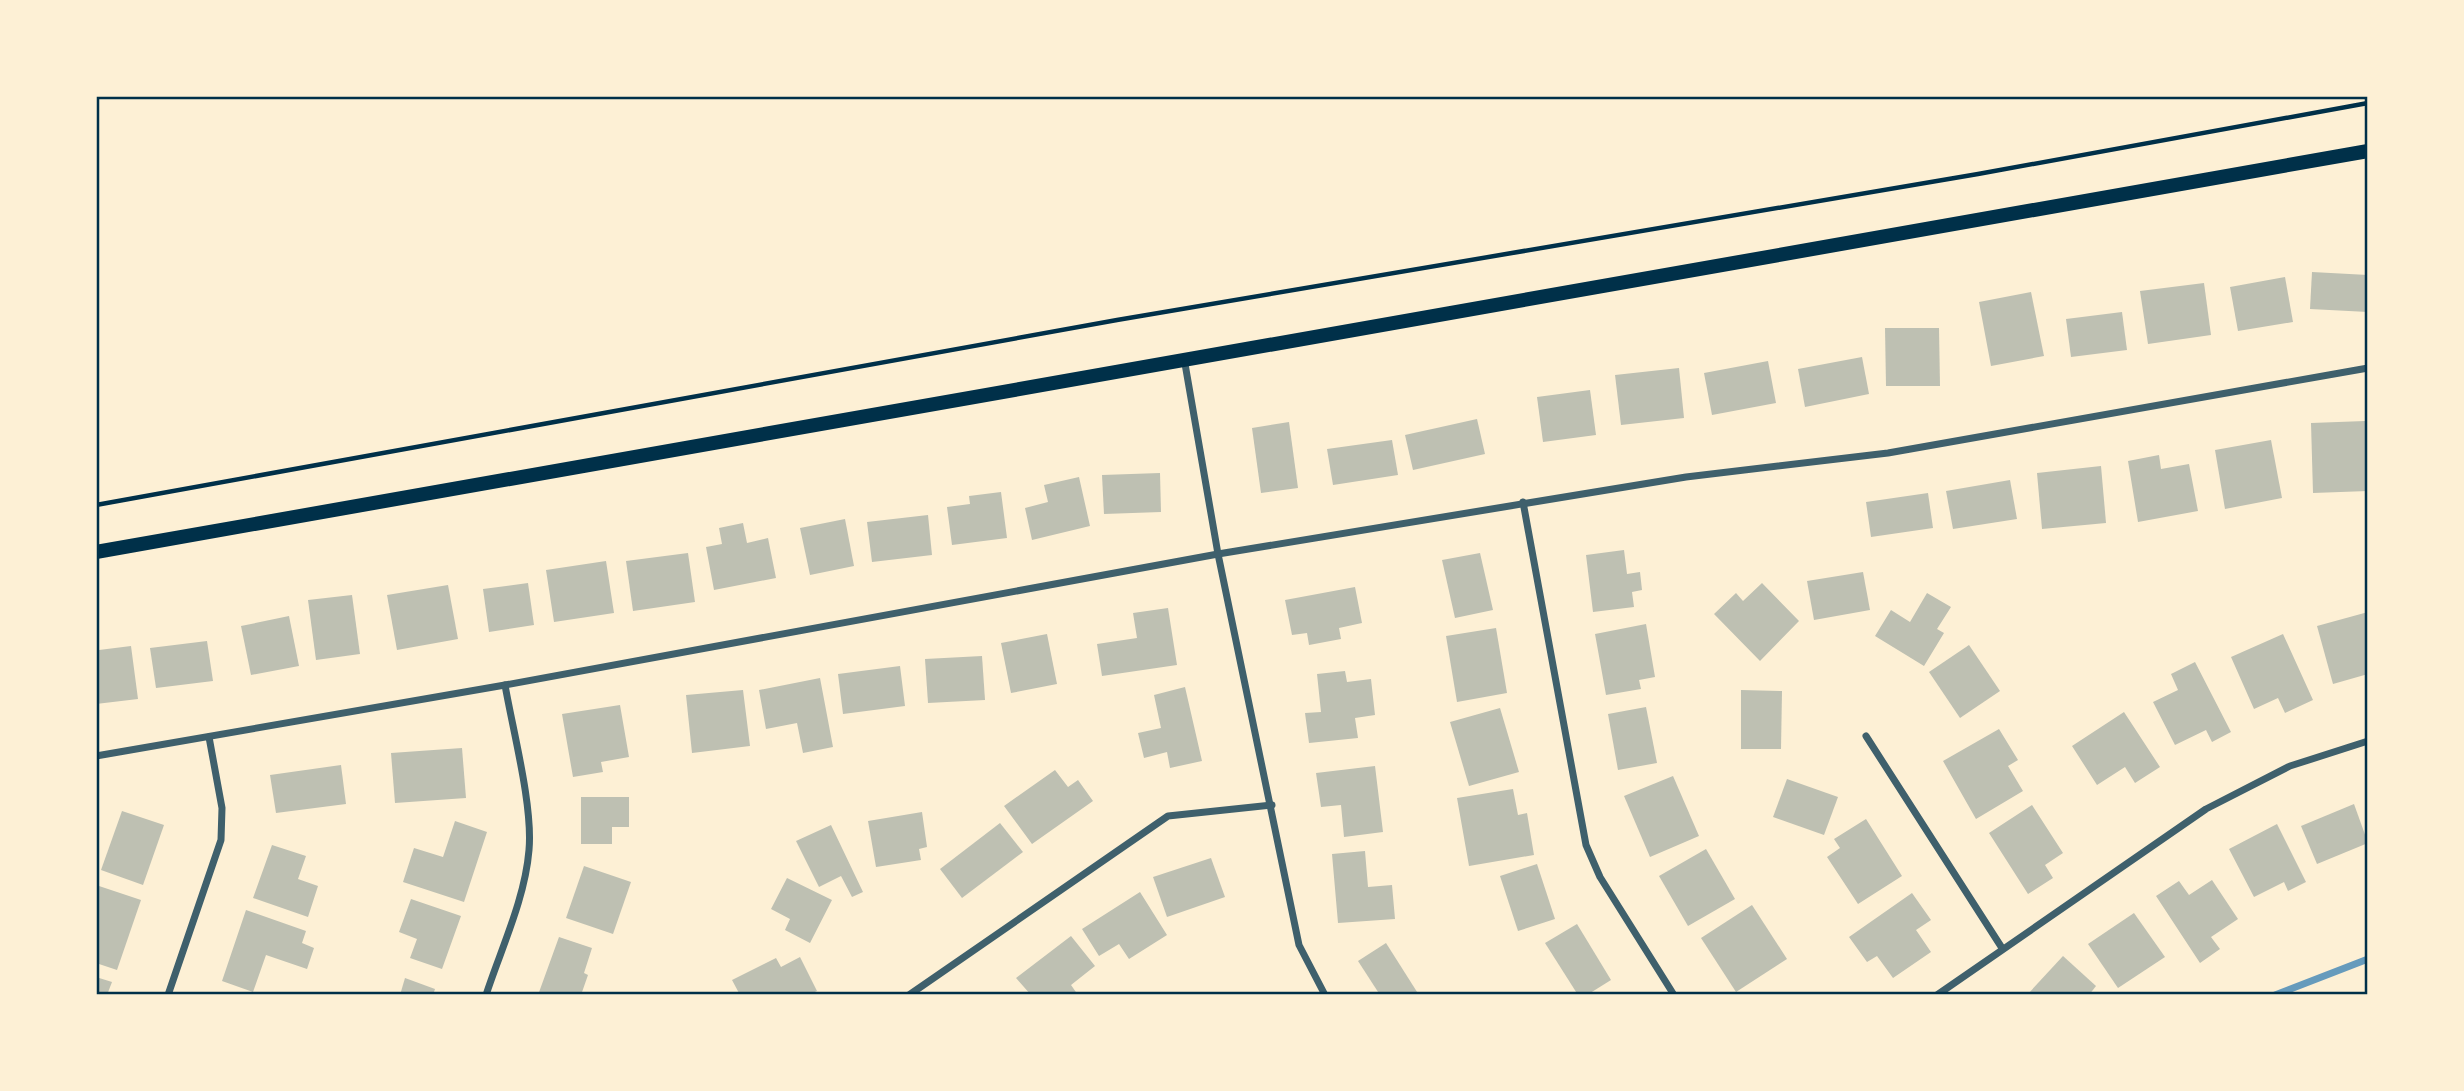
<svg xmlns="http://www.w3.org/2000/svg" width="2464" height="1091" viewBox="0 0 2464 1091" font-family="'Golos Text',sans-serif">
<rect width="100%" height="100%" fill="#fdf0d5"/>
<g fill="none" stroke-linecap="round" stroke-linejoin="round">
<!-- stream -->
<polyline stroke="#669bbc" stroke-width="7" points="2275,995 2368,959"/>
</g>
<!-- building -->
<g fill="#bec0b2">
<polygon points="2312,272 2368,275 2368,312 2310,309"/>
<polygon points="2285,277 2293,322 2238,331 2230,287"/>
<polygon points="2204,283 2211,335 2148,344 2140,291"/>
<polygon points="2031,292 2044,356 1991,366 1979,302"/>
<polygon points="2122,312 2127,350 2071,357 2066,319"/>
<polygon points="1885,328 1939,328 1940,386 1886,386"/>
<polygon points="1862,357 1869,394 1805,407 1798,369"/>
<polygon points="1768,361 1776,403 1712,415 1704,373"/>
<polygon points="1679,368 1684,418 1621,425 1615,375"/>
<polygon points="1590,390 1596,435 1543,442 1537,397"/>
<polygon points="1477,419 1485,454 1413,470 1405,435"/>
<polygon points="2365,421 2368,491 2313,493 2311,423"/>
<polygon points="1289,422 1298,488 1261,493 1252,428"/>
<polygon points="1392,440 1398,475 1333,485 1327,449"/>
<polygon points="2271,440 2282,498 2225,509 2215,450"/>
<polygon points="2159,455 2161,469 2189,464 2198,511 2138,522 2128,461"/>
<polygon points="2101,466 2106,523 2042,529 2037,473"/>
<polygon points="1160,473 1161,512 1104,514 1102,475"/>
<polygon points="1079,477 1090,526 1032,540 1025,508 1048,502 1044,485"/>
<polygon points="2010,480 2017,519 1953,529 1946,491"/>
<polygon points="1001,492 1007,538 952,545 947,507 970,504 969,496"/>
<polygon points="1928,493 1933,528 1871,537 1866,502"/>
<polygon points="928,515 932,555 872,562 867,522"/>
<polygon points="845,519 854,566 810,575 800,528"/>
<polygon points="743,523 747,543 768,538 776,578 714,590 706,547 722,544 719,528"/>
<polygon points="1624,550 1627,574 1640,572 1642,590 1632,592 1634,607 1593,612 1586,555"/>
<polygon points="688,553 695,602 633,611 626,561"/>
<polygon points="1480,553 1493,610 1455,618 1442,560"/>
<polygon points="606,561 614,613 554,622 546,570"/>
<polygon points="1863,572 1870,610 1814,620 1807,581"/>
<polygon points="528,583 534,625 489,632 483,589"/>
<polygon points="1762,583 1799,621 1760,661 1714,614 1736,593 1743,601"/>
<polygon points="448,585 458,639 397,650 387,595"/>
<polygon points="1355,587 1362,623 1339,628 1341,639 1309,645 1307,633 1292,635 1285,600"/>
<polygon points="1927,593 1951,607 1937,629 1944,633 1924,666 1875,636 1891,610 1910,622"/>
<polygon points="352,595 360,654 316,660 308,600"/>
<polygon points="1168,608 1177,665 1102,676 1097,644 1137,638 1133,613"/>
<polygon points="2368,612 2368,674 2333,684 2317,626"/>
<polygon points="289,616 299,666 251,675 241,626"/>
<polygon points="1646,624 1655,677 1639,680 1641,689 1606,695 1595,634"/>
<polygon points="1496,628 1507,693 1457,702 1446,636"/>
<polygon points="1047,634 1057,684 1011,693 1001,643"/>
<polygon points="2283,634 2313,700 2285,713 2278,698 2254,709 2231,657"/>
<polygon points="207,641 213,681 156,688 150,648"/>
<polygon points="96,642 99,650 131,646 138,699 96,704"/>
<polygon points="1969,645 2000,691 1960,718 1929,672"/>
<polygon points="982,656 985,700 928,703 925,659"/>
<polygon points="2195,662 2231,732 2212,742 2206,730 2175,745 2153,702 2178,690 2171,674"/>
<polygon points="900,666 905,706 843,714 838,674"/>
<polygon points="1345,671 1347,682 1371,679 1375,715 1355,718 1358,738 1309,743 1305,713 1321,712 1317,674"/>
<polygon points="820,678 833,747 803,753 797,723 766,729 759,690"/>
<polygon points="1185,687 1202,761 1170,768 1167,752 1144,758 1138,733 1161,728 1154,695"/>
<polygon points="743,690 750,746 692,753 686,695"/>
<polygon points="1741,690 1782,691 1781,749 1741,749"/>
<polygon points="620,705 629,757 601,762 603,772 573,777 562,714"/>
<polygon points="1646,707 1657,763 1618,770 1608,714"/>
<polygon points="1500,708 1519,772 1469,786 1450,722"/>
<polygon points="2124,712 2160,767 2135,783 2125,767 2097,785 2072,746"/>
<polygon points="1999,729 2018,760 2008,766 2023,791 1976,819 1943,761"/>
<polygon points="462,748 466,798 395,803 391,753"/>
<polygon points="341,765 346,804 276,813 270,775"/>
<polygon points="1375,766 1383,832 1344,837 1341,805 1321,807 1316,773"/>
<polygon points="1055,770 1068,787 1078,780 1093,801 1032,844 1004,806"/>
<polygon points="1673,776 1699,836 1650,857 1624,796"/>
<polygon points="1787,779 1838,797 1824,835 1773,817"/>
<polygon points="1513,789 1518,815 1527,813 1534,855 1469,866 1457,798"/>
<polygon points="581,797 629,797 629,827 612,827 612,844 581,844"/>
<polygon points="2354,804 2368,843 2317,864 2301,826"/>
<polygon points="2032,805 2063,853 2045,865 2053,878 2028,894 1989,833"/>
<polygon points="122,811 164,825 143,885 101,870"/>
<polygon points="922,812 927,847 919,849 921,860 876,867 868,821"/>
<polygon points="1866,819 1902,876 1858,904 1827,857 1840,848 1834,839"/>
<polygon points="455,821 487,832 464,902 403,882 414,848 443,857"/>
<polygon points="1000,823 1023,852 962,898 940,869"/>
<polygon points="2277,824 2306,882 2288,891 2284,882 2254,897 2229,849"/>
<polygon points="831,825 863,892 852,897 841,876 819,887 796,841"/>
<polygon points="272,845 306,856 298,879 318,886 308,917 253,898"/>
<polygon points="1706,849 1735,899 1688,926 1659,876"/>
<polygon points="1365,851 1368,887 1392,885 1395,919 1338,923 1332,854"/>
<polygon points="1211,858 1225,897 1167,917 1153,877"/>
<polygon points="1537,864 1555,919 1518,931 1500,876"/>
<polygon points="584,866 631,882 613,934 566,918"/>
<polygon points="787,878 832,900 810,943 785,930 790,919 771,909"/>
<polygon points="2212,880 2238,919 2211,937 2220,949 2200,963 2156,896 2179,881 2189,895"/>
<polygon points="96,885 141,900 117,970 96,963"/>
<polygon points="1140,892 1167,935 1129,959 1119,944 1099,956 1082,929"/>
<polygon points="1912,893 1931,920 1916,930 1931,952 1893,978 1877,956 1867,962 1849,937"/>
<polygon points="411,899 461,916 442,969 410,958 417,939 399,932"/>
<polygon points="1752,905 1787,959 1736,992 1701,938"/>
<polygon points="246,910 306,931 302,943 314,948 307,969 266,955 253,992 222,981"/>
<polygon points="2134,913 2165,957 2118,988 2088,944"/>
<polygon points="1577,924 1611,980 1587,995 1578,995 1545,943"/>
<polygon points="1071,936 1095,966 1071,985 1078,995 1031,995 1016,978"/>
<polygon points="559,937 592,948 584,973 588,975 581,995 538,995"/>
<polygon points="1386,943 1419,995 1380,995 1358,961"/>
<polygon points="2063,956 2096,986 2089,995 2027,995"/>
<polygon points="800,957 817,991 808,995 740,995 732,980 776,958 781,967"/>
<polygon points="96,977 112,982 107,995 96,995"/>
<polygon points="405,978 435,989 433,995 400,995"/>
</g>
<g fill="none" stroke-linecap="round" stroke-linejoin="round">
<!-- path -->
<polyline stroke="#003049" stroke-width="4.5" points="96,505 1117,320 1978,174 2368,103"/>
<!-- minor -->
<g stroke="#3f606c" stroke-width="7">
<polyline points="1184,358 1218,554 1299,945 1325,995"/>
<polyline points="1523,502 1586,845 1600,877 1674,995"/>
<polyline points="1866,736 2002,948"/>
<polyline points="96,756 505,685 1218,554 1686,477 1888,453 2368,368"/>
<polyline points="168,995 221,840 222,808 209,737"/>
<path d="M486,995C501,949 525,899 529,850C533,806 513,731 505,685"/>
<polyline points="909,995 1168,816 1272,805"/>
<polyline points="1937,995 2206,809 2290,766 2368,741"/>
</g>
<!-- secondary -->
<polyline stroke="#003049" stroke-width="14" points="96,552 2368,151"/>
</g>
<!-- border -->
<rect width="2464" height="1091" fill="none" stroke="#fdf0d5" stroke-width="196"/>
<rect x="98" y="98" width="2268" height="895" fill="none" stroke="#003049" stroke-width="2.5"/>
</svg>
